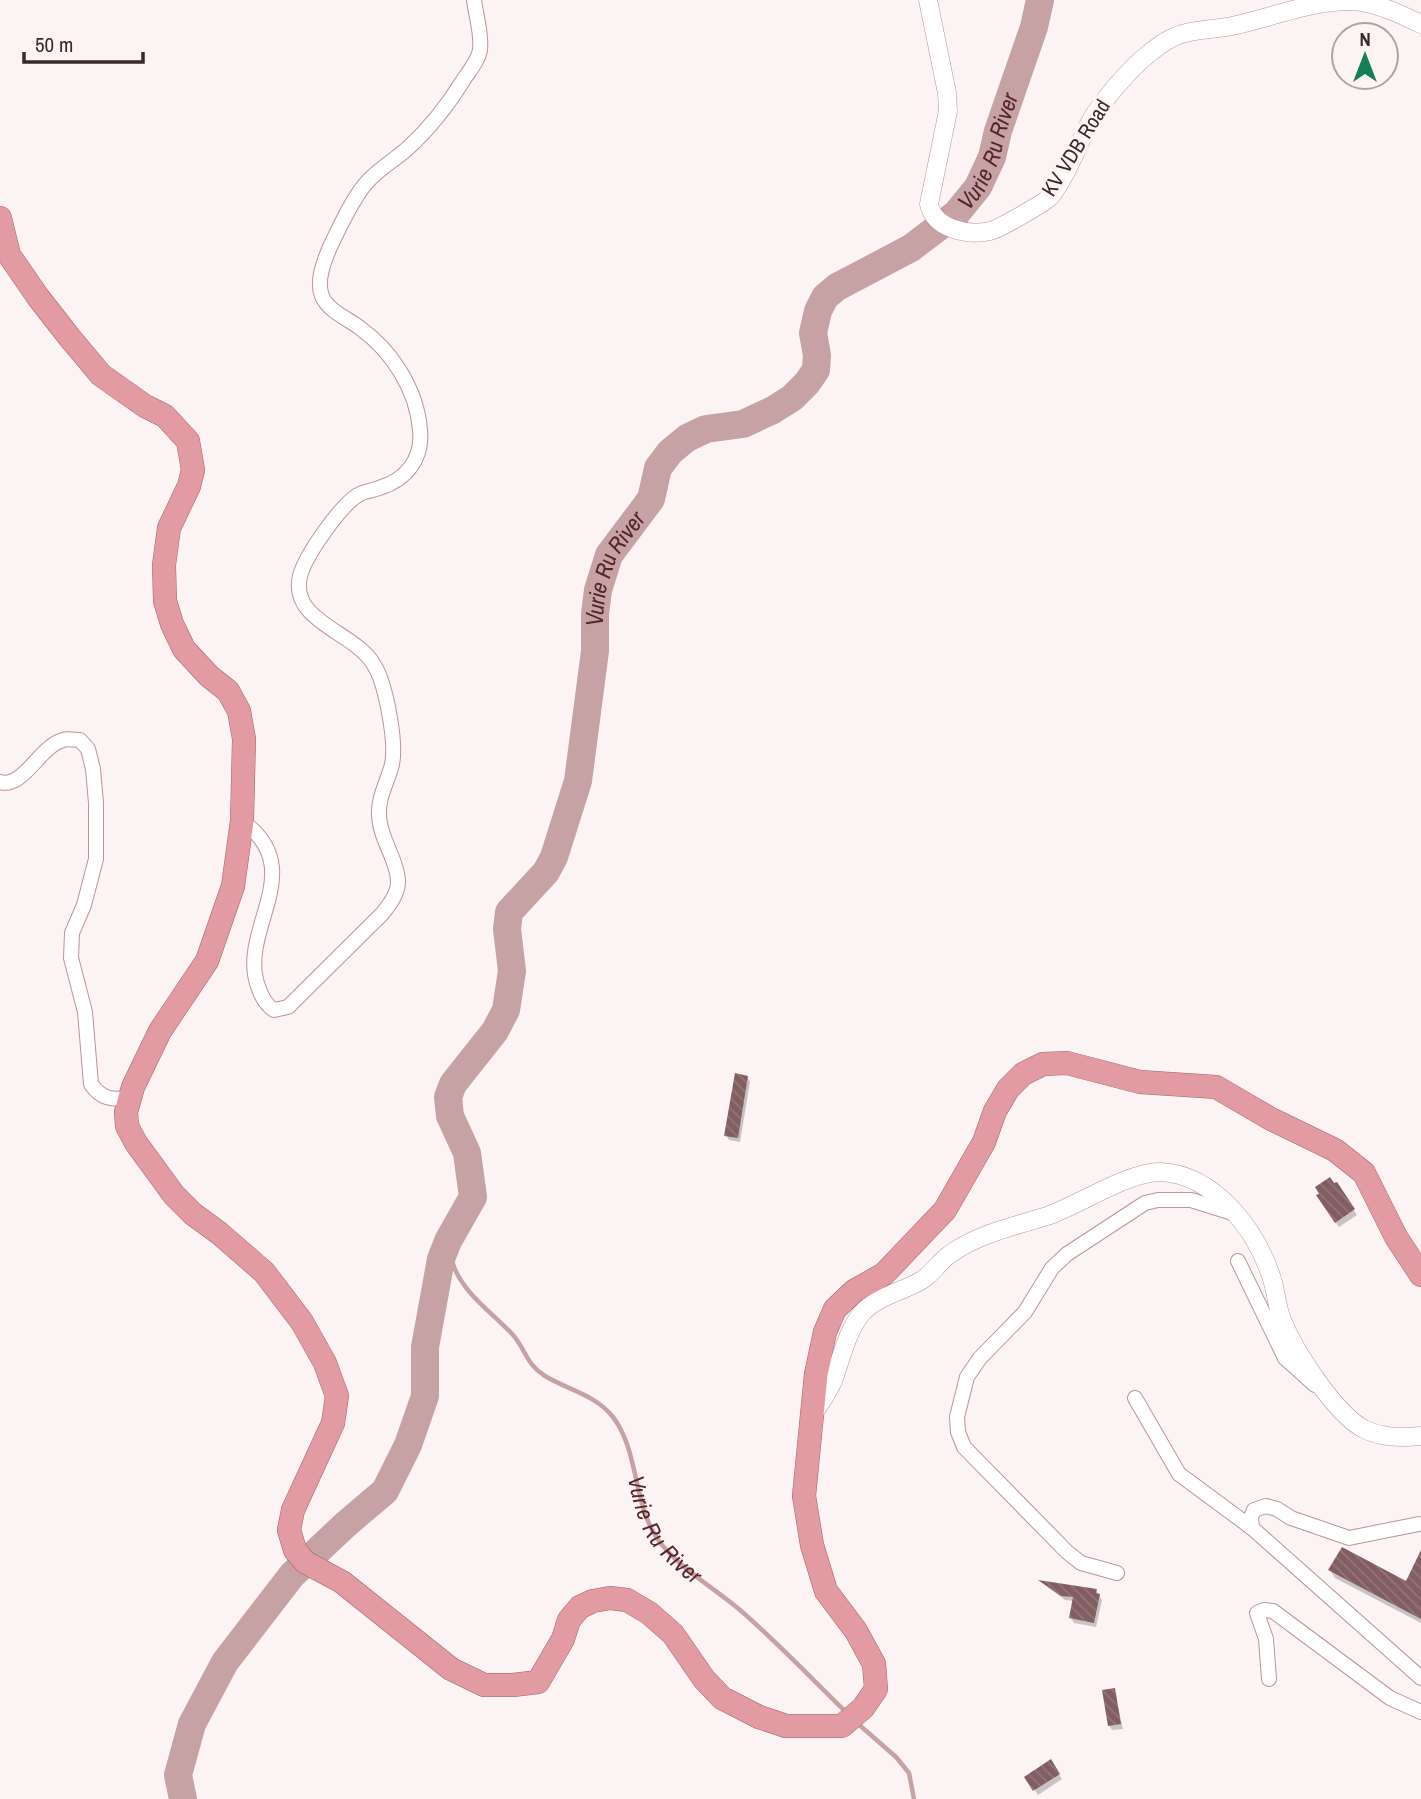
<svg xmlns="http://www.w3.org/2000/svg" width="1421" height="1799" viewBox="0 0 1421 1799" font-family="'Archivo Narrow',sans-serif">
<defs>
<pattern id="building-back-hatch" width="6" height="6" patternUnits="userSpaceOnUse" patternTransform="scale(1.75)"><rect width="6" height="6" fill="#825d61"/><path d="M-1 5l2 2M0 0l6 6M5-1l2 2" fill="none" stroke="#927678"/></pattern>
</defs>
<rect width="100%" height="100%" fill="#fcf4f4"/>
<!-- shadow -->
<g fill="#0003">
<polygon points="747,1077 750,1082 740,1142 729,1140 726,1135"/>
<polygon points="1336,1184 1357,1215 1339,1227 1318,1196"/>
<polygon points="1421,1554 1421,1623 1335,1578 1330,1570 1406,1583"/>
<polygon points="1041,1582 1096,1590 1102,1600 1096,1627 1074,1623 1071,1618 1074,1601 1065,1600"/>
<polygon points="1114,1690 1123,1729 1112,1730 1109,1725"/>
<polygon points="1051,1762 1062,1779 1038,1795 1026,1777"/>
</g>
<g fill="none" stroke-linecap="round" stroke-linejoin="round">
<!-- stream -->
<g stroke="#c6a2a5" stroke-width="4.5">
<path id="s1" d="M448,1241C450,1250 451,1259 454,1267C465,1295 494,1314 513,1335C526,1350 526,1364 545,1376C568,1390 596,1395 613,1417C640,1453 632,1504 659,1541C680,1569 713,1587 740,1610C777,1642 812,1679 847,1713"/>
<polyline points="856,1722 896,1757 909,1773 914,1799"/>
</g>
<!-- river -->
<path stroke="#c6a2a5" stroke-width="28" id="s2" d="M183,1799L178,1775L192,1724L225,1662L292,1575L345,1525L385,1491L408,1445L425,1396V1347L441,1259L448,1241L473,1197L467,1153L450,1116L448,1097L453,1084L495,1031L506,1010L512,971L507,929L509,912L546,872L554,857L578,781L595,651V614L598,590L609,555L651,499L658,468L670,452L687,438L706,429L743,424L773,410L792,398L807,383L816,370L817,355L813,333L818,311L825,297L837,287L911,248L956,214L978,187L992,157L998,131L1034,27L1040,0"/>
</g>
<!-- building -->
<g fill="url(#building-back-hatch)">
<polygon points="735,1073 748,1076 738,1138 724,1136"/>
<polygon points="1330,1177 1334,1183 1337,1182 1355,1209 1335,1223 1316,1195 1319,1194 1315,1187"/>
<polygon points="1342,1547 1406,1581 1421,1550 1421,1619 1328,1570"/>
<polygon points="1038,1580 1097,1589 1096,1593 1100,1594 1094,1623 1069,1618 1073,1597 1061,1596"/>
<polygon points="1115,1688 1121,1724 1108,1726 1102,1690"/>
<polygon points="1051,1759 1060,1774 1033,1791 1024,1777"/>
</g>
<g fill="none" stroke-linecap="round" stroke-linejoin="round">
<!-- minor casing -->
<g stroke="#bb9497" stroke-width="16">
<g id="minor">
<path d="M0,782C23,789 40,746 63,740C68,738 75,740 80,740L88,749L93,769L96,803V859L84,905L72,933L71,958L85,1012L91,1084C101,1099 112,1100 129,1098"/>
<path d="M242,821C312,871 235,931 259,989C262,998 266,1005 274,1010L288,1007L382,914C389,905 399,893 398,880C397,859 380,839 379,816C378,798 386,785 391,768C398,747 386,684 374,665C356,632 289,622 300,576C305,556 340,506 358,495C364,491 372,491 379,488C406,480 423,459 420,430C417,390 392,351 360,328C347,318 328,311 322,296C316,281 324,261 330,247C339,228 354,195 369,180C380,168 396,159 408,148C431,127 448,105 464,79C470,70 478,61 480,50C482,34 476,16 474,0"/>
<polyline points="1238,1261 1285,1358 1315,1385"/>
<polyline points="1135,1398 1179,1474 1252,1528 1421,1678"/>
<polyline points="1252,1528 1251,1517 1254,1510 1266,1506 1277,1509 1291,1518 1349,1538 1419,1524"/>
<polyline points="1117,1573 1081,1563 1067,1552 964,1447 958,1432 957,1417 967,1377 980,1358 1025,1312 1052,1268 1067,1254 1145,1203 1158,1200 1191,1200 1236,1214"/>
<polyline points="1269,1679 1266,1639 1257,1613 1264,1610 1273,1611 1390,1698 1421,1712"/>
</g>
</g>
<!-- tertiary casing -->
<g stroke="#bb9497" stroke-width="19">
<g id="tertiary">
<path d="M928,0L947,93L948,111L929,204C934,229 968,236 990,231C999,229 1044,203 1050,197C1066,178 1078,144 1090,122C1100,104 1115,87 1129,72C1138,62 1158,45 1170,39C1188,29 1213,30 1232,26C1274,17 1312,0 1356,1C1379,4 1400,14 1421,24"/>
<path d="M814,1413C821,1402 828,1392 833,1381C841,1359 847,1331 862,1313C878,1295 903,1292 922,1280C932,1274 939,1262 949,1255C977,1234 1015,1226 1047,1216C1079,1205 1128,1172 1160,1172C1215,1174 1257,1231 1272,1279C1276,1292 1277,1307 1282,1320C1294,1350 1335,1414 1364,1429C1383,1438 1401,1438 1421,1436"/>
</g>
</g>
<!-- trunk casing -->
<g stroke="#a2636a" stroke-width="24">
<polyline id="trunk" points="0,218 9,255 38,297 70,338 101,375 145,406 165,416 188,441 193,470 189,486 169,528 164,565 165,601 172,624 184,649 209,676 228,691 239,711 244,739 242,821 233,886 207,961 160,1031 133,1087 126,1112 127,1126 136,1143 174,1195 193,1214 219,1233 264,1272 302,1322 325,1363 337,1396 333,1423 293,1510 289,1530 295,1550 305,1562 342,1582 451,1669 484,1685 513,1685 538,1682 563,1639 569,1620 580,1607 593,1601 610,1598 627,1600 649,1613 673,1634 704,1679 722,1698 759,1717 786,1726 842,1726 863,1708 876,1689 874,1664 856,1631 826,1591 812,1545 804,1496 816,1374 825,1332 835,1309 854,1291 884,1274 945,1210 984,1142 995,1111 1008,1089 1023,1074 1043,1064 1067,1063 1140,1082 1216,1087 1271,1119 1335,1150 1364,1173 1396,1237 1421,1275"/>
</g>
<!-- minor -->
<use href="#minor" stroke="#fff" stroke-width="14"/>
<!-- tertiary -->
<use href="#tertiary" stroke="#fff" stroke-width="18"/>
<!-- trunk -->
<use href="#trunk" stroke="#e29ba3" stroke-width="23"/>
</g>
<g text-anchor="middle" stroke-width="7" stroke-linejoin="round" paint-order="stroke">
<!-- street labels -->
<g font-size="21" fill="#39292b" stroke="#fcf4f4">
<text transform="translate(1076 148) rotate(-58)" y="7">KV VDB Road</text>
</g>
<!-- water labels -->
<g font-size="23" font-style="italic" fill="#56252c" stroke="#fcf4f4">
<text dy="8" stroke="none"><textPath href="#s2" startOffset="1981">Vurie Ru River</textPath></text>
<text dy="8" stroke="none"><textPath href="#s2" startOffset="1372">Vurie Ru River</textPath></text>
<text dy="8" stroke="none"><textPath href="#s1" startOffset="376">Vurie Ru River</textPath></text>
</g>
</g>
<!-- north arrow -->
<g transform="translate(1365 56)"><circle r="33" fill="#fcf4f4" stroke="#aea3a4" stroke-width="2"/>
<path d="M0-5L12 26L0 18L-12 26Z" fill="#157e58"/>
<text y="-10" font-size="19" font-weight="bold" text-anchor="middle" fill="#39292b">N</text>
</g>
<!-- scale -->
<path d="M24 52v10h119v-10" fill="none" stroke="#39292b" stroke-width="3.5"/>
<text x="35" y="52" font-size="21" fill="#39292b" stroke="#fcf4f4" stroke-width="5" paint-order="stroke">50 m</text>
</svg>
